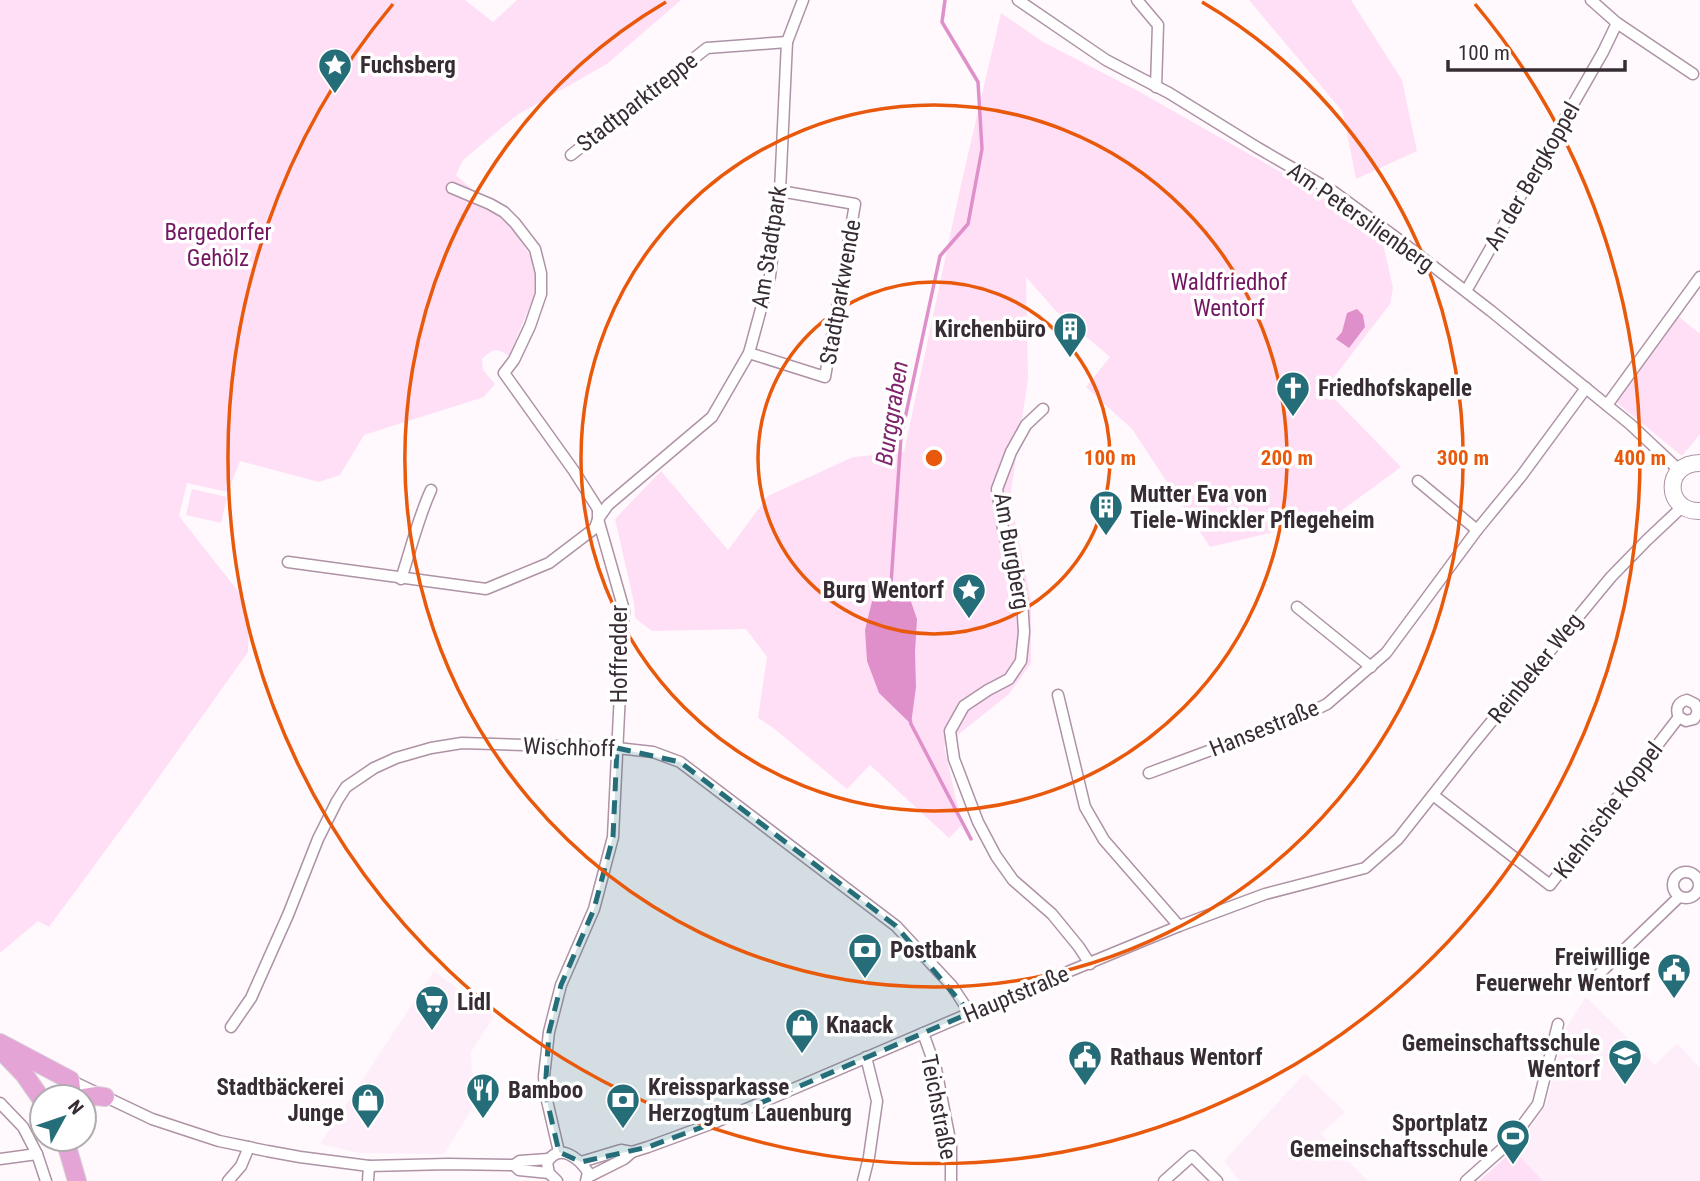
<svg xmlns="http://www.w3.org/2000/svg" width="1700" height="1181" viewBox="0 0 1700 1181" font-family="'Roboto Condensed',sans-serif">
<rect width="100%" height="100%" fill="#fff9fd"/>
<!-- built -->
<g fill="#feeef9">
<polygon points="434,971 494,1016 471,1052 473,1107 444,1154 359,1153 320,1144"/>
<polygon points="1586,997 1655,1065 1677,1043 1700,1068 1700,1181 1543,1181 1514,1150 1546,1105 1566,1028"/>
<polygon points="1303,1075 1307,1075 1345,1112 1321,1134 1368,1181 1240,1181 1224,1161"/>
</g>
<!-- green -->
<g fill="#ffdff5">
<path d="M0,0H465L493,22L517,0H681L607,64L517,115L463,160L456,175L508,222L531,257L535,274L534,296L509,356C496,347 493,349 482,359L483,370L495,384L484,397L364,435L340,475L319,482L240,461L228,492L187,483L179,516L241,595L249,618L248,652L142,801L49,927L38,921L0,953Z"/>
<polygon points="1249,0 1351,0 1402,80 1417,151 1356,179 1343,112"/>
<polygon points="1001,13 1043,42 1138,91 1309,188 1382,239 1393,288 1390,304 1325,389 1401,467 1330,519 1210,547 1132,429 1086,387 1110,357 1055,310 1026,277 1028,379 1010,498 1031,600 1031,663 1009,694 944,746 962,825 949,838 870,765 847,789 772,727 758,718 767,657 746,629 652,631 635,618 634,603 615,519 661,471 728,550 768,496 853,457 904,452 960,189"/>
<polygon points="1678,316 1700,334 1700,434 1682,456 1616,402"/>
<polygon points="192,489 227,497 221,523 186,515"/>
<polygon points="1514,1150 1543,1181 1479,1181"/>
</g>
<!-- water -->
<g fill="#df90ca">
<polygon points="1357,309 1363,315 1365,327 1349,348 1336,339 1342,332 1347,313"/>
<polygon points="890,582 909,596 917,619 915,652 916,687 911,724 879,693 867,661 865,630 873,597"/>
</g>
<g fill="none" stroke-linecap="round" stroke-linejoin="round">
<!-- stream -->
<g stroke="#df90ca" stroke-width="3.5">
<polyline points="891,584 901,437 940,256 968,224 982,149 978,82 942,22 945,0"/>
<polyline points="910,720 911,724 971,839"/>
</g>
<!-- minor casing -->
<g stroke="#ae92a5" stroke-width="13">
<g id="minor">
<polyline points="1018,0 1106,60 1169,93 1258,148 1334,192 1398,239 1491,311 1630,424 1679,470"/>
<polyline points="1137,0 1158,25 1156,87"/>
<polyline points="1591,0 1617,23 1693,74"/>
<polyline points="571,155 707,48 787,42"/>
<polyline points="452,188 490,204 504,212 515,223 535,249 541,273 541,294 530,326 514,360 504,373 574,471 598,509 598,519 624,610 613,837 594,909 561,985 549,1032 544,1076 545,1092 559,1152"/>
<polyline points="1466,291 1603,52 1617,23"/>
<polyline points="749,353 825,377 855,204 780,191"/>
<polyline points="1607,405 1700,277"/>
<polyline points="1043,409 1026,425 1011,452 997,489 1004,535 1015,567 1022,600 1024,632 1021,661 1009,679 988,690 964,706 950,731 954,759 978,822 996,856 1013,880 1052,914 1079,947 1090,964"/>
<polyline points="1418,481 1477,530"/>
<polyline points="288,562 486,589 549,563 595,528 598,519 608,505 712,417 749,353 770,276 780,191 787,42 803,0"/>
<path d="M401,579C411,549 418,518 431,490"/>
<polyline points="1297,607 1371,667"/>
<polyline points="1058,695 1085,807 1104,840 1179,926"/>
<polyline points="1149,773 1303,716 1327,704 1386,653 1477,530 1522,475 1586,388"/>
<path d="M1433,795L1550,885L1679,717C1675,709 1678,702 1687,700L1695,704L1698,712L1694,719L1686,721L1679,717"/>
<circle cx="1686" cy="885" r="13"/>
<polyline points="1600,973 1679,897"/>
<polyline points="231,1027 251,998 288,915 318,839 337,801 346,787 374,768 396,758 431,748 462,743 617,748 653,752 680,762 896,926 952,986 970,1013"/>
<polyline points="923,1033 936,1069 951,1145 951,1181"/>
<polyline points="70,1080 152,1119 219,1141 267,1151 300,1157 369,1166 448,1164 514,1165 520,1161 548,1159"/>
<polyline points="0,1103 23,1127 37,1154 46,1181"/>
<polyline points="0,1159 37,1154"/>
<polyline points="581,1162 621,1150 632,1152 648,1147 716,1122 1019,992 1179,926 1265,894 1365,868 1398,839 1473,744 1611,577 1647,540 1682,507"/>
<polyline points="514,1165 519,1170 549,1173"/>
<polyline points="588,1177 624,1159 632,1152"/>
<polyline points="228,1181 241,1166 249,1147"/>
<polyline points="368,1181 369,1166"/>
<path d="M557,1181L549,1173L547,1163C558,1142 578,1157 588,1172L586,1181"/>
<polyline points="863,1181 869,1157 877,1101 866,1057"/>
<polyline points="1164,1181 1192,1156 1217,1181"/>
<polyline points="1466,1181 1510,1142 1538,1104 1558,1024"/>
</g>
</g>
<!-- secondary casing -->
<g stroke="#ae92a5" stroke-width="18">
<path id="secondary" d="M1700,463C1663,463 1664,512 1700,511"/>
</g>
<!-- primary casing -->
<g stroke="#d7d5d6" stroke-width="20">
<g id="primary">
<polyline points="0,1043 70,1080 71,1088 69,1097"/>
<polyline points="2,1051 24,1074 42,1100"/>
<polyline points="84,1098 97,1096 105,1097"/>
<polyline points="62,1139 68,1150 77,1181"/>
</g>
</g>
<!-- minor -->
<use href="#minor" stroke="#fff" stroke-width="10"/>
<!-- secondary -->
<use href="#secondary" stroke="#fff" stroke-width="16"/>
<!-- primary -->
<use href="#primary" stroke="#e5a4d6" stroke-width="18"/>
</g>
<!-- marked area -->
<path fill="#256e79" fill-opacity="0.2" stroke="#256e79" stroke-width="5" stroke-dasharray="14 9" stroke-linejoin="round" d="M617,748L680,762L896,926L970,1013L716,1122L648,1147L581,1162L559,1152L545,1092L549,1032L561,985L594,909L613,837Z"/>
<!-- distance rings -->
<g fill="none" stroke="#e8590c" stroke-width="3.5">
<circle cx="934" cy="458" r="176"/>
<circle cx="934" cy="458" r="353"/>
<path d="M1202 2A529 529 0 1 1 666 2"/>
<path d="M1475 4A706 706 0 1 1 393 4"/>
</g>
<!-- icons -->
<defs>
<g id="sight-pin" transform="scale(1.75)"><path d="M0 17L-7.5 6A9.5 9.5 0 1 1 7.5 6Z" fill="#256e79" stroke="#fff"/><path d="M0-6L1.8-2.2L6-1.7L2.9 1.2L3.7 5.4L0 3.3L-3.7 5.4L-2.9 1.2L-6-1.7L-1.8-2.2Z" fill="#fff"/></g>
<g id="building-pin" transform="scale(1.75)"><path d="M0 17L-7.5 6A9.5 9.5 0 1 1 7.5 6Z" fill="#256e79" stroke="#fff"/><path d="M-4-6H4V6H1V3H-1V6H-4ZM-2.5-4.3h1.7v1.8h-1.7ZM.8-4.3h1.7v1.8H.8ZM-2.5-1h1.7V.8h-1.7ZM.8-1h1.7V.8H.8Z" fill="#fff"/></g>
<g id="church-pin" transform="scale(1.75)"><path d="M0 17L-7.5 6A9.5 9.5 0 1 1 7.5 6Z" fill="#256e79" stroke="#fff"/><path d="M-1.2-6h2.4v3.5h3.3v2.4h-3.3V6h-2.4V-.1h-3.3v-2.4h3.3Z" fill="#fff"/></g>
<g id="bank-pin" transform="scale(1.75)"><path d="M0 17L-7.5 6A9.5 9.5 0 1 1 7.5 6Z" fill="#256e79" stroke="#fff"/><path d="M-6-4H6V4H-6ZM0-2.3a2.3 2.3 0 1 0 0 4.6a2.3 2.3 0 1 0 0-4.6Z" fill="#fff"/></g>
<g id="civic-pin" transform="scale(1.75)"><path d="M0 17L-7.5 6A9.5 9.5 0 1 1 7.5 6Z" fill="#256e79" stroke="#fff"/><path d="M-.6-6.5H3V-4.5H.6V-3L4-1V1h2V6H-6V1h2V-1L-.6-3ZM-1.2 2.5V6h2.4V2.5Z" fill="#fff"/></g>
<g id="supermarket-pin" transform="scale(1.75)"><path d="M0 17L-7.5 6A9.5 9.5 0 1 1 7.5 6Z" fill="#256e79" stroke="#fff"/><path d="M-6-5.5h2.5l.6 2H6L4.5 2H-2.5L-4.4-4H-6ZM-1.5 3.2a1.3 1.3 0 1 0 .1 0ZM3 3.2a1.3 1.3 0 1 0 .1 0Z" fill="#fff"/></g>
<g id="shop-pin" transform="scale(1.75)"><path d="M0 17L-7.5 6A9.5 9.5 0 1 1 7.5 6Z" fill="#256e79" stroke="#fff"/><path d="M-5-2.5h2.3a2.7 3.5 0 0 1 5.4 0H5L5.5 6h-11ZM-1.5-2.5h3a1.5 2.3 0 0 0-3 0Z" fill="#fff"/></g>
<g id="school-pin" transform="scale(1.75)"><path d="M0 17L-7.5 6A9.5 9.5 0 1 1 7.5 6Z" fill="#256e79" stroke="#fff"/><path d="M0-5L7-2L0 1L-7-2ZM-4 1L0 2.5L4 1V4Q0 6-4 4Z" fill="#fff"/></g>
<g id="restaurant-pin" transform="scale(1.75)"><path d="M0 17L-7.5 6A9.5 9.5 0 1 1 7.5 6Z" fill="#256e79" stroke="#fff"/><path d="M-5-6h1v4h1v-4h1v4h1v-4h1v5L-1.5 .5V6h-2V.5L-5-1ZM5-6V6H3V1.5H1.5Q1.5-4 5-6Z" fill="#fff"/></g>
<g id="stadium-pin" transform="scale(1.75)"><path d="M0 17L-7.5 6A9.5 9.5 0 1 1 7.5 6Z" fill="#256e79" stroke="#fff"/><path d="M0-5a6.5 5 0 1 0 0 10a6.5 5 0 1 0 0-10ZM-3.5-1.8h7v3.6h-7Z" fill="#fff"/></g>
</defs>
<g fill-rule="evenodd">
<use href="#sight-pin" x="335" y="65"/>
<use href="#building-pin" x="1070" y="329"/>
<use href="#church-pin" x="1293" y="388"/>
<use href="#building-pin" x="1106" y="507"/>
<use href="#sight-pin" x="969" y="590"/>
<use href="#bank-pin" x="865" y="950"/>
<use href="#civic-pin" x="1674" y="970"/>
<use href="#supermarket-pin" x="432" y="1002"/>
<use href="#shop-pin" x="802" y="1025"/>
<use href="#school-pin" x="1625" y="1056"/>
<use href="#civic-pin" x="1085" y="1057"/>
<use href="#restaurant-pin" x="483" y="1090"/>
<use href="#shop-pin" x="368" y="1100"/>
<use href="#bank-pin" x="623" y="1100"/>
<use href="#stadium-pin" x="1513" y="1136"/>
</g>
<g text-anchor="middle" stroke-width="7" stroke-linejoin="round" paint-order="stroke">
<!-- poi labels -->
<g font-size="23" font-weight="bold" fill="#382c34" stroke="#fff" text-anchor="start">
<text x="360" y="73">Fuchsberg</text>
<text x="1046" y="337" text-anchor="end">Kirchenbüro</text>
<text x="1318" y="396">Friedhofskapelle</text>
<text x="1130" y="502">Mutter Eva von<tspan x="1130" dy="26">Tiele-Winckler Pflegeheim</tspan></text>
<text x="944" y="598" text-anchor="end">Burg Wentorf</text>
<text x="890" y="958">Postbank</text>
<text x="1650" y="965" text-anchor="end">Freiwillige<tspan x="1650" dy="26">Feuerwehr Wentorf</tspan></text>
<text x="457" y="1010">Lidl</text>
<text x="826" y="1033">Knaack</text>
<text x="1600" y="1051" text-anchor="end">Gemeinschaftsschule<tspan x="1600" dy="26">Wentorf</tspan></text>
<text x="1110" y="1065">Rathaus Wentorf</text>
<text x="344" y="1095" text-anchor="end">Stadtbäckerei<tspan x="344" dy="26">Junge</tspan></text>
<text x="648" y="1095">Kreissparkasse<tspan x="648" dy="26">Herzogtum Lauenburg</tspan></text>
<text x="508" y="1098">Bamboo</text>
<text x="1488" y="1131" text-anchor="end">Sportplatz<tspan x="1488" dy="26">Gemeinschaftsschule</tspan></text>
</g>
<!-- street labels -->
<g font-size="23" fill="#382c34" stroke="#fff">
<text transform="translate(637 102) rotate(-38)" y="8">Stadtparktreppe</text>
<text transform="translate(1532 176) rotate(-60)" y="8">An der Bergkoppel</text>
<text transform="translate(1361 217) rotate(35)" y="8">Am Petersilienberg</text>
<text transform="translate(769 247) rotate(-81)" y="8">Am Stadtpark</text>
<text transform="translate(840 292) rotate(-80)" y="8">Stadtparkwende</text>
<text transform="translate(1012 551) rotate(80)" y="8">Am Burgberg</text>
<text transform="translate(619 654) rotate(-90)" y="8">Hoffredder</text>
<text transform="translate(1535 668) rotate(-51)" y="8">Reinbeker Weg</text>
<text transform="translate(1264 728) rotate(-22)" y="8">Hansestraße</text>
<text transform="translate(569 747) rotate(2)" y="8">Wischhoff</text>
<text transform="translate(1608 810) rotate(-53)" y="8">Kiehn'sche Koppel</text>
<text transform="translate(1016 994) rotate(-23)" y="8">Hauptstraße</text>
<text transform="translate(939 1107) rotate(79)" y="8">Teichstraße</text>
</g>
<!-- park labels -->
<g font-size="23" fill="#731561" stroke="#fff">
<text x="218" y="240">Bergedorfer<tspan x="218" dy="26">Gehölz</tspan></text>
<text x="1229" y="290">Waldfriedhof<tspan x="1229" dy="26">Wentorf</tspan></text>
</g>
<!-- water labels -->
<g font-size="24" font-style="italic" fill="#7f236c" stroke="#fff">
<text transform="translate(892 413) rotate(-81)" y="8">Burggraben</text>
</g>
</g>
<circle cx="934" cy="458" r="10" fill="#e8590c" stroke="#fff" stroke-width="3.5"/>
<g font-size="21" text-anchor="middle" font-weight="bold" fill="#e8590c" stroke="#fff" stroke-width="7" stroke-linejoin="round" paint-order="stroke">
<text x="1110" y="465">100 m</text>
<text x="1287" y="465">200 m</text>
<text x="1463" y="465">300 m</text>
<text x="1640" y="465">400 m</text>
</g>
<!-- north arrow -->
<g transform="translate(63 1118) rotate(50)"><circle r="33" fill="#ffffff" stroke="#afabae" stroke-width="2"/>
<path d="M0-5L12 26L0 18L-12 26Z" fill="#256e79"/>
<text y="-10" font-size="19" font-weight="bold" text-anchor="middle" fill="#382c34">N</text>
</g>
<!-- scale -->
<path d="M1448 60v10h177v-10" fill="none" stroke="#382c34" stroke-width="3.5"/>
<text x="1458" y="60" font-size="21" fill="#382c34" stroke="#ffffff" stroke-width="5" paint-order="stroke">100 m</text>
</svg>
